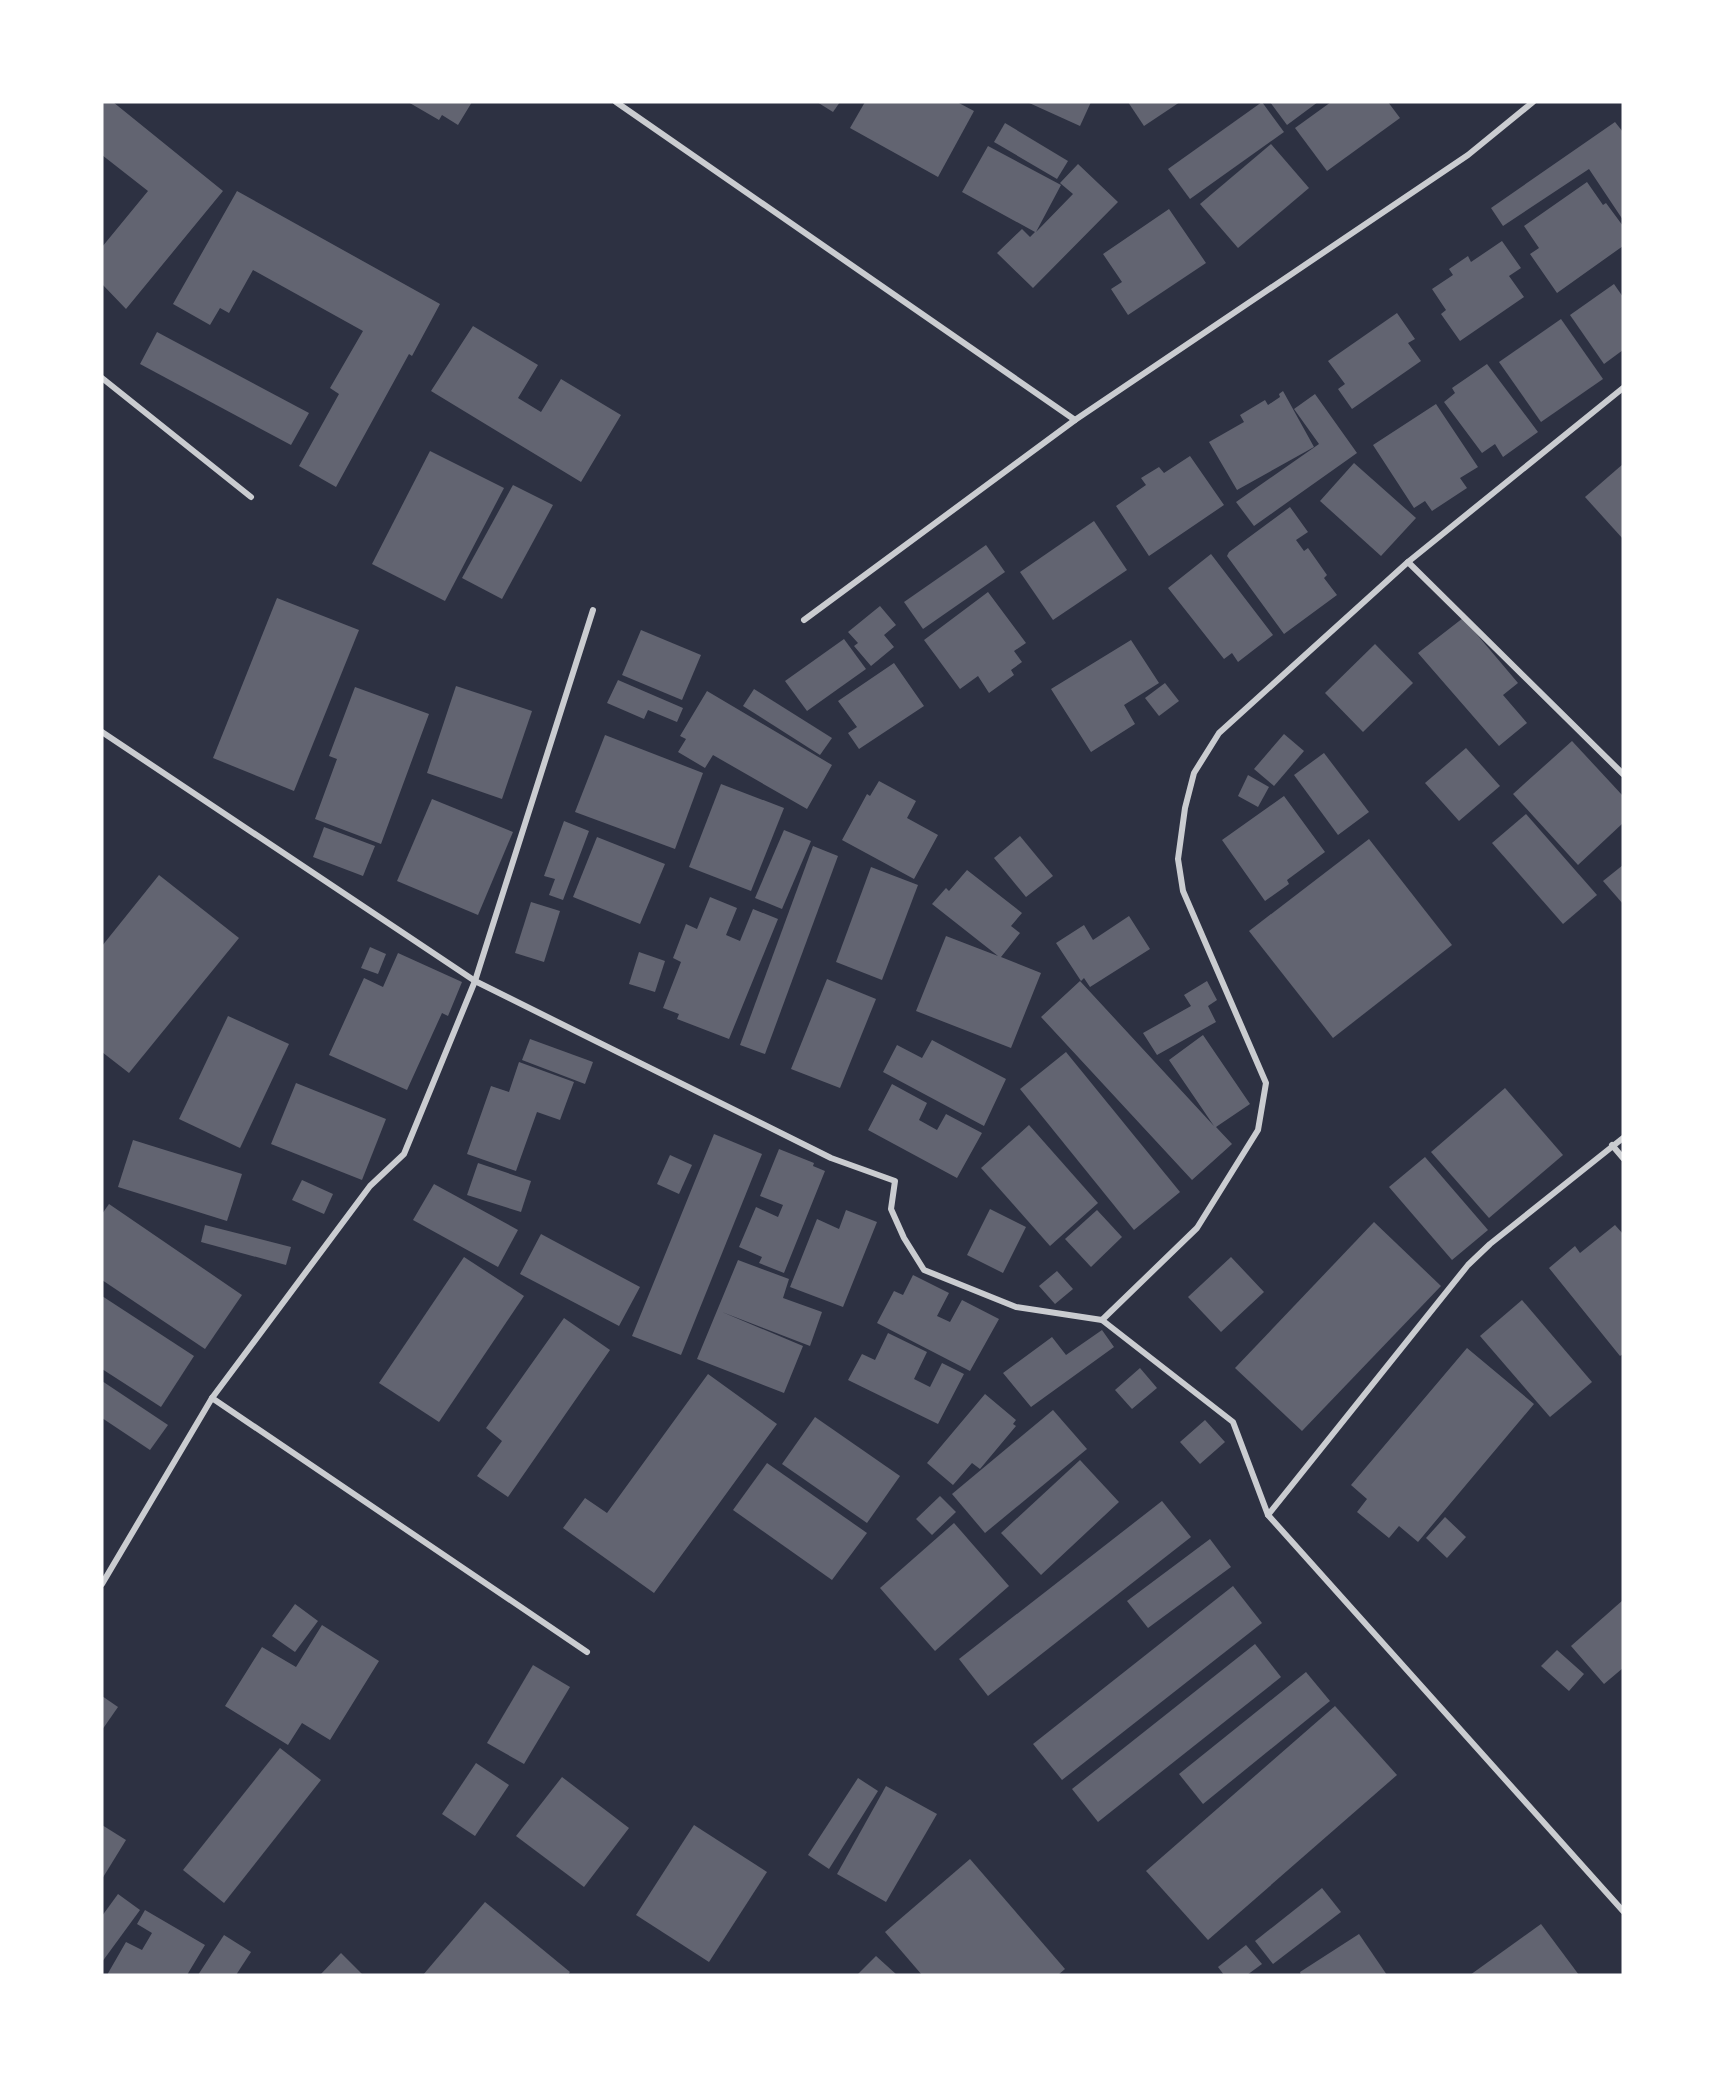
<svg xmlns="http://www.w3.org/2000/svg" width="1725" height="2077" viewBox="0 0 1725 2077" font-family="'Golos Text',sans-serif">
<rect width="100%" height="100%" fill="#2d3142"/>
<!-- building -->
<g fill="#626471">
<polygon points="102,102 113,102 223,191 126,309 102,284 102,247 148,191 102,155"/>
<polygon points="408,102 472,102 458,125 442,115 439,120"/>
<polygon points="817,102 840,102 833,112"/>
<polygon points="865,102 957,102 974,111 938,177 850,128"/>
<polygon points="1027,102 1091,102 1080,126"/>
<polygon points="1128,102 1180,102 1144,126"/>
<polygon points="1262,102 1284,132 1190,199 1168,169"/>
<polygon points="1270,102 1318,102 1287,125"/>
<polygon points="1331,102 1388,102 1400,118 1327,171 1295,128"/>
<polygon points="1615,122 1623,132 1623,220 1589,169 1503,226 1491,208"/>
<polygon points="1005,123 1068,161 1057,179 994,142"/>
<polygon points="1271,144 1309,188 1238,248 1200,204"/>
<polygon points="988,146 1061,185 1036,232 1073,194 1060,183 1078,164 1118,202 1033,288 997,253 1022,229 1030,237 1035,232 962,192"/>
<polygon points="1587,182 1603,205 1606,203 1623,226 1623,246 1557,293 1530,254 1539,248 1524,226"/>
<polygon points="237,191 440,304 412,356 409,354 336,487 299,466 339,394 330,388 363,331 253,270 229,313 220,308 210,325 173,304"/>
<polygon points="1169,209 1206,263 1128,315 1111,289 1122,282 1103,254"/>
<polygon points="1502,241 1521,268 1509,276 1524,297 1460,341 1441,314 1446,310 1432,289 1453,275 1449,269 1468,256 1471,262"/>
<polygon points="1614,284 1623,297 1623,350 1604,364 1570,315"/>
<polygon points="1397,313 1415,339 1408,343 1421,361 1352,409 1338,389 1345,384 1328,361"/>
<polygon points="1561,319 1603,379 1541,422 1499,362"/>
<polygon points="473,326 538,365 518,398 541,412 561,379 621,415 581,482 431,391"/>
<polygon points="157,332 309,413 291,445 140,364"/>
<polygon points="1487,364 1538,432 1503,457 1495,444 1482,453 1444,402 1455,393 1452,388"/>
<polygon points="1283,391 1314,447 1237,490 1209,442 1244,422 1240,415 1265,400 1268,405 1280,397 1279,394"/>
<polygon points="1315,394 1357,453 1254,526 1236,502 1319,444 1294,409"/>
<polygon points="1436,404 1478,467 1460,478 1467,488 1432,511 1425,501 1414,508 1373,445"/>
<polygon points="430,451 504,488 445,601 372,564"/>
<polygon points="1190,456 1224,505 1149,556 1116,506 1146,485 1141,478 1159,467 1164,473"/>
<polygon points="1354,463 1416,518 1381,556 1320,501"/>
<polygon points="1623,464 1623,539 1585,497"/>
<polygon points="513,485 553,505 502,599 462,578"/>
<polygon points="1290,507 1308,532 1296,540 1304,551 1308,548 1327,575 1324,578 1337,595 1284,634 1227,556 1229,552"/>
<polygon points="1094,521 1127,570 1053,620 1020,572"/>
<polygon points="986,545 1005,572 923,629 904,602"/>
<polygon points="1211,554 1273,635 1238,662 1232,653 1224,659 1168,588"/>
<polygon points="988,592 1026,643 1014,651 1022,662 1011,670 1014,675 989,693 978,676 960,689 924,640"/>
<polygon points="277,598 359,630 294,791 213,758"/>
<polygon points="880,606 896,625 884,635 894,647 871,666 854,646 858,643 848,632"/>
<polygon points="1463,618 1518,683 1503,695 1527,723 1499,746 1418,653"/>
<polygon points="641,630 701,655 682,700 622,675"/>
<polygon points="844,639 866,669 807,711 785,681"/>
<polygon points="1131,640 1159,683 1124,705 1135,724 1091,752 1051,689"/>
<polygon points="1375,644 1413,683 1363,732 1325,693"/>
<polygon points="894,663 924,706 859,749 848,733 857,727 838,701"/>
<polygon points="618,680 683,708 677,722 648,710 644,719 607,703"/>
<polygon points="1165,683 1179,701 1159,716 1145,698"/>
<polygon points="456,686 532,711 502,799 427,773"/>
<polygon points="355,687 429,714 381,844 315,819 337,759 329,756"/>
<polygon points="754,689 832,738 820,755 743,706"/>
<polygon points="707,691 832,765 807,809 713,755 705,768 678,752 686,739 680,736"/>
<polygon points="1284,734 1304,751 1274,786 1254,769"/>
<polygon points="605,735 703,773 675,849 575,812"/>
<polygon points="1572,741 1623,796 1623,823 1578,865 1513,794"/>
<polygon points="1466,748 1500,786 1459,821 1425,783"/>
<polygon points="1324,753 1369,812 1338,835 1294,775"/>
<polygon points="1248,775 1269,787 1258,807 1238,796"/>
<polygon points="879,781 916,801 907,818 938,835 914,879 842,840 867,794 870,796"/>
<polygon points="721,784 784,808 751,891 689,867"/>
<polygon points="1284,796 1325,852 1287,880 1289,884 1265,901 1222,840"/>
<polygon points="432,799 513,832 478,915 397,881"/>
<polygon points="1526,814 1597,895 1563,924 1492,843"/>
<polygon points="564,821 589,831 563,900 549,895 555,879 544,876"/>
<polygon points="324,827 375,846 363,876 313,857"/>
<polygon points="784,830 811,841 782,909 755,898"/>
<polygon points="1020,836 1053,876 1026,897 994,858"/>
<polygon points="597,837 665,864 640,924 573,897"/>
<polygon points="1369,839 1452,945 1333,1038 1249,931"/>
<polygon points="813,846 838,856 765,1054 740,1045"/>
<polygon points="1623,865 1623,904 1603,881"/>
<polygon points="871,867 918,885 882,980 836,962"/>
<polygon points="967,870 1022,913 1011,926 1020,933 1001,957 1041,973 1011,1048 916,1011 946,936 998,956 932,904 946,888 949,891"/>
<polygon points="159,875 239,938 129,1073 102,1052 102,946"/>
<polygon points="710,897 737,908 726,935 740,941 753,909 778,919 729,1039 677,1019 679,1014 663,1008 681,962 673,958 686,924 697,929"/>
<polygon points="531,902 560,911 544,962 515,953"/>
<polygon points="1129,916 1150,949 1090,987 1084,978 1081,981 1056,943 1084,925 1093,940"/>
<polygon points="370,947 386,954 378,974 361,968"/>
<polygon points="639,952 665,961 655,992 629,984"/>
<polygon points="398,953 462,982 448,1016 442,1013 407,1090 329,1055 364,978 383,987"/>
<polygon points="827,979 876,999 840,1088 791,1069"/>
<polygon points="1080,981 1214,1126 1169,1060 1203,1035 1250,1104 1216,1127 1232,1144 1192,1180 1041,1017"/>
<polygon points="1207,981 1217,1000 1208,1006 1216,1022 1157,1055 1143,1033 1191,1006 1184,995"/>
<polygon points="228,1016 289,1044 240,1148 179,1119"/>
<polygon points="530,1039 593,1062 585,1084 522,1060"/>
<polygon points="932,1040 1006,1079 984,1126 883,1072 897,1045 922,1058"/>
<polygon points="1066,1052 1180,1192 1134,1230 1020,1089"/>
<polygon points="519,1062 574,1082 560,1120 537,1112 516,1171 467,1154 491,1086 509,1092"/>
<polygon points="296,1083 386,1119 362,1180 271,1144"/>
<polygon points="892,1084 927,1103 919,1120 937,1130 946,1114 982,1133 957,1178 868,1130"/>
<polygon points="1505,1088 1563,1155 1489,1218 1431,1152"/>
<polygon points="1029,1125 1098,1203 1050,1246 981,1168"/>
<polygon points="714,1134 762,1154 681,1355 632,1336"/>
<polygon points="133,1140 242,1174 227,1221 118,1187"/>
<polygon points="779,1149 814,1163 813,1166 825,1171 784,1273 759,1263 762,1257 739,1247 756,1207 778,1217 783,1205 760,1196"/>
<polygon points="670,1155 692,1165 679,1194 657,1184"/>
<polygon points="1425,1157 1488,1230 1452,1260 1389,1187"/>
<polygon points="478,1163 531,1181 521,1212 467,1195"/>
<polygon points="302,1180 333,1194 324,1214 292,1200"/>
<polygon points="434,1184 518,1230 498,1267 413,1220"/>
<polygon points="109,1204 242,1295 205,1349 102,1280 102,1214"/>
<polygon points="990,1209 1026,1227 1003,1273 967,1255"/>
<polygon points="846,1210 877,1222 843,1307 790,1287 817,1219 839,1229"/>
<polygon points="1097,1210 1122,1237 1091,1267 1065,1239"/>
<polygon points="1374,1222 1441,1286 1302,1431 1235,1368"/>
<polygon points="205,1225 291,1247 286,1265 201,1242"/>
<polygon points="1615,1225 1623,1234 1623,1354 1620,1356 1549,1268 1575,1246 1580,1253"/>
<polygon points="541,1234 640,1287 619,1326 520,1274"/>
<polygon points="464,1257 524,1296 439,1422 379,1383"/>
<polygon points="1231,1257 1264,1292 1221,1332 1188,1297"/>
<polygon points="738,1260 789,1279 783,1298 822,1312 810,1346 722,1312 803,1346 784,1393 697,1359"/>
<polygon points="1057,1271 1073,1289 1055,1304 1039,1286"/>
<polygon points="913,1275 949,1293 937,1316 950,1322 962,1300 999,1319 970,1371 877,1323 894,1291 903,1295"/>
<polygon points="102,1296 194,1356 161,1407 102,1369"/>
<polygon points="1522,1300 1592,1382 1550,1417 1480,1336"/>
<polygon points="564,1318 610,1350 508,1497 477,1476 502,1441 486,1428"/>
<polygon points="1102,1330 1114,1347 1031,1407 1003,1373 1052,1337 1066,1355"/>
<polygon points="888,1333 927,1352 914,1379 930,1387 942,1363 964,1374 938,1424 848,1380 862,1354 875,1360"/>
<polygon points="1467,1348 1534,1404 1418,1542 1399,1526 1389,1538 1357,1512 1367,1499 1351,1485"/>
<polygon points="1140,1368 1157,1388 1132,1409 1115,1390"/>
<polygon points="708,1374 777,1424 654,1593 563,1528 585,1498 607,1513"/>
<polygon points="102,1381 168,1425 150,1450 102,1418"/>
<polygon points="985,1394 1016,1420 1013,1424 1016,1426 980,1469 972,1463 953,1485 927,1463"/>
<polygon points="1053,1410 1087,1449 985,1533 952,1494"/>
<polygon points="815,1417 900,1476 867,1523 782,1464"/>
<polygon points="1205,1420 1225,1442 1200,1464 1180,1442"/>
<polygon points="1080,1460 1119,1502 1041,1575 1001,1533"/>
<polygon points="767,1463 867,1533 832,1580 733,1510"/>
<polygon points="940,1496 956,1512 932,1535 916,1519"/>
<polygon points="1162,1501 1191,1537 988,1696 959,1659"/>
<polygon points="1445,1517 1466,1537 1447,1558 1426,1538"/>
<polygon points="954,1523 1009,1586 935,1651 880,1588"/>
<polygon points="1210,1539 1231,1567 1148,1628 1127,1601"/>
<polygon points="1233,1586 1262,1623 1062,1780 1033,1744"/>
<polygon points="1623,1600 1623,1668 1604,1684 1571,1646"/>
<polygon points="295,1604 318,1621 295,1652 272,1636"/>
<polygon points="322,1625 379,1661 330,1740 302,1723 288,1745 225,1706 262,1647 296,1667"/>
<polygon points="1255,1644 1281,1677 1098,1822 1072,1789"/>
<polygon points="1557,1650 1584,1674 1569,1691 1541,1666"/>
<polygon points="533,1665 570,1687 524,1764 487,1743"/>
<polygon points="1306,1672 1330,1701 1203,1804 1179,1774"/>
<polygon points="102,1696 118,1707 102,1730"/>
<polygon points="1335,1706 1397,1775 1208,1940 1146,1871"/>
<polygon points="280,1748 321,1780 224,1903 183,1870"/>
<polygon points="476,1763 509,1785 475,1836 442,1814"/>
<polygon points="562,1777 629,1828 584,1887 516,1836"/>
<polygon points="858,1778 878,1791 829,1869 808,1855"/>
<polygon points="886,1786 937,1814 886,1902 837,1874"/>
<polygon points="102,1825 126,1840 102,1879"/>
<polygon points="694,1825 767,1872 709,1962 636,1915"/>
<polygon points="970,1859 1065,1969 1058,1975 922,1975 885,1932"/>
<polygon points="1322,1888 1341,1912 1273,1964 1255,1941"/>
<polygon points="118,1894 140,1910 102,1962 102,1916"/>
<polygon points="485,1902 570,1972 568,1975 423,1975"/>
<polygon points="145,1910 205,1945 187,1975 107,1975 126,1942 142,1950 152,1933 137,1924"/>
<polygon points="1541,1924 1579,1975 1470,1975"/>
<polygon points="1359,1934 1387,1975 1301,1975 1300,1972"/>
<polygon points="224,1935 251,1952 236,1975 198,1975"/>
<polygon points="1246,1945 1262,1964 1247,1975 1224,1975 1218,1967"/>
<polygon points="341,1953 363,1975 320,1975"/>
<polygon points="876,1956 897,1975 857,1975"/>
</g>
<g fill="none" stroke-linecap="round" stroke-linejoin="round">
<!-- minor -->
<g stroke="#caccd0" stroke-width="6">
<polyline points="616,102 1075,420"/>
<polyline points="102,378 251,497"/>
<polyline points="1408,562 1623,774"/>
<polyline points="804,620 1075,420 1468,155 1533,102"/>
<polyline points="102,732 475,981 831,1158 895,1181 891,1209 904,1238 924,1270 1016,1307 1102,1320 1233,1422 1268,1515 1623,1911"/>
<polyline points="1612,1145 1623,1158"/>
<polyline points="1102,1320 1197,1228 1258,1130 1266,1083 1183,891 1178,859 1185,808 1194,773 1219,733 1408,562 1623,388"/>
<polyline points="212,1398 587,1652"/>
<polyline points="1268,1515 1468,1265 1490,1244 1623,1138"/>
<polyline points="102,1584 212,1398 370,1186 404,1154 475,981 593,610"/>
</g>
</g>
<!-- border -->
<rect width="1725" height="2077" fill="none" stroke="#ffffff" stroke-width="207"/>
</svg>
